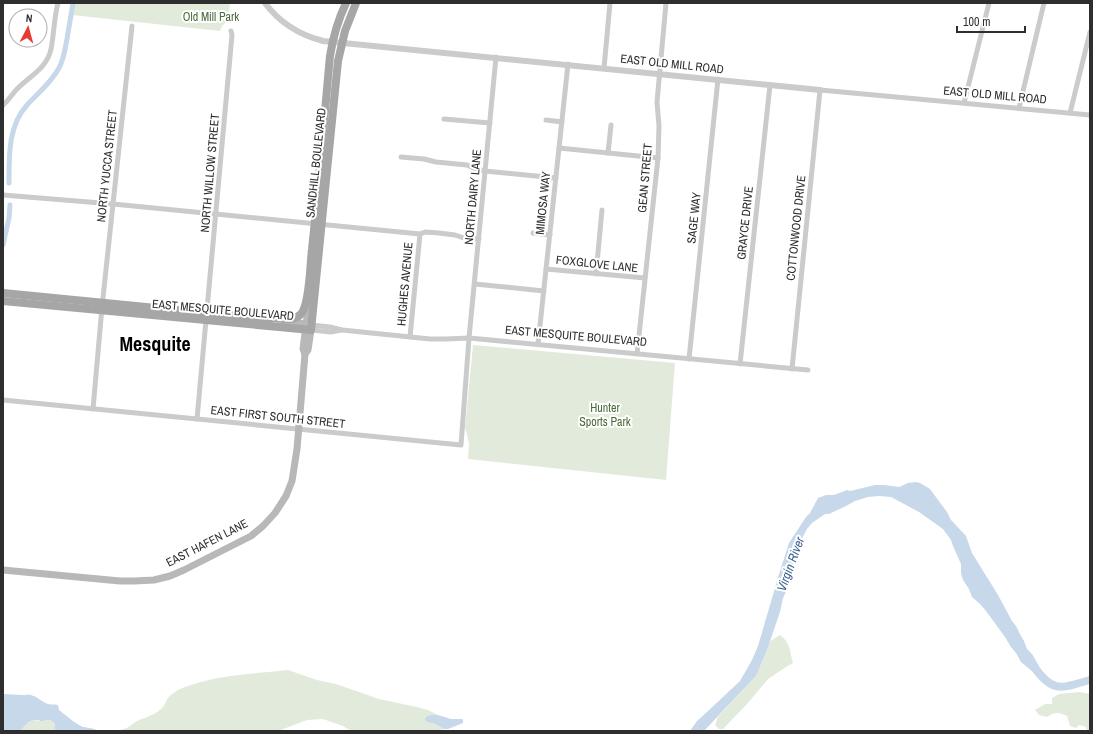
<svg xmlns="http://www.w3.org/2000/svg" width="1093" height="734" viewBox="0 0 1093 734" font-family="'Archivo Narrow',sans-serif">
<rect width="100%" height="100%" fill="#fff"/>
<!-- green -->
<g fill="#e2ebdb">
<polygon points="75,3 230,3 228,20 222,26 220,31 72,15"/>
<polygon points="473,345 675,363 666,480 468,459 469,444 465,427"/>
<path d="M780,635C789,641 790,650 792,660L793,662L792,664L789,665L768,679L748,703L723,729H719L715,725L718,717L756,676L767,650L769,643L772,640Z"/>
<path d="M288,670L317,680L336,684L379,699L417,707L428,710L438,715H432L427,722L435,724L444,729L437,731H351L343,726L323,719L307,720L278,731H120V730C130,728 131,724 139,720C147,717 157,714 163,707C167,702 166,697 174,693C178,689 185,687 191,685C222,674 255,674 288,670Z"/>
<path d="M1080,692L1090,694V731H1087L1086,727L1079,725L1076,728L1070,726L1067,716C1058,712 1055,712 1047,717L1039,715L1035,710L1045,704H1052V698L1059,694Z"/>
<path d="M34,720C36,720 38,721 40,721C47,722 50,717 55,724L54,726L57,731H20L25,724Z"/>
</g>
<!-- water -->
<g fill="#c7d8eb">
<polygon points="916,482 920,483 930,489 947,512 951,520 966,536 972,553 998,595 1012,621 1016,626 1021,636 1024,641 1027,649 1032,654 1043,673 1038,678 1033,672 1021,662 1016,653 1011,647 1005,637 986,611 980,604 972,597 969,589 963,580 961,573 961,564 953,546 951,540 943,529 919,512 891,497 879,496 868,497 855,501 846,506 829,514 825,514 812,523 807,529 799,544 795,555 790,583 783,598 780,612 767,650 756,676 704,731 690,731 697,721 708,711 740,681 752,660 758,646 780,571 789,543 806,517 810,513 818,498 826,495 834,495 847,490 850,491 875,485 885,485 899,487 908,483"/>
<path d="M3,694L24,695C33,692 40,701 48,704C51,705 54,704 58,705L59,710C66,715 72,721 79,725C85,729 90,726 98,731H57L54,728L55,724C51,719 49,720 43,721C39,722 41,720 37,720C30,719 24,726 20,731H3Z"/>
<polygon points="432,715 438,715 451,719 462,719 463,720 463,723 448,729 444,729 435,724 427,722 425,720 425,718 428,716"/>
</g>
<g fill="none" stroke-linecap="round" stroke-linejoin="round">
<!-- canal -->
<g stroke="#c7d8eb" stroke-width="5">
<path d="M9,183C9,156 8,126 27,105C38,93 51,83 59,68C64,59 65,49 67,39C69,27 71,15 73,3"/>
<polyline points="3,245 9,218 10,205"/>
</g>
<!-- river -->
<path stroke="#c7d8eb" stroke-width="8" d="M1034,667C1054,694 1061,688 1090,680"/>
<!-- minor -->
<g stroke="#cbcbcb" stroke-width="5">
<polyline points="604,68 610,3"/>
<polyline points="964,103 989,3"/>
<path d="M3,105C9,100 12,94 17,89C30,76 47,68 51,49C54,34 54,18 58,3"/>
<polyline points="1019,108 1044,3"/>
<polyline points="1070,113 1090,32"/>
<polyline points="444,119 490,123"/>
<polyline points="546,120 562,122"/>
<polyline points="559,148 658,158"/>
<polyline points="608,153 611,125"/>
<polyline points="401,157 424,159 436,162 467,165 476,169 485,171 556,178"/>
<polyline points="3,195 113,204 420,234 425,232 439,233 455,235 464,238 479,239"/>
<polyline points="533,233 550,235"/>
<polyline points="546,269 645,278"/>
<polyline points="596,274 602,210"/>
<polyline points="475,284 544,291"/>
<polyline points="311,325 330,327 342,330 430,339 446,339 469,338 808,370"/>
<polyline points="311,330 331,332 341,330"/>
<polyline points="410,337 420,234"/>
<polyline points="538,344 568,64"/>
<polyline points="637,354 658,158 659,126 657,102 666,3"/>
<polyline points="689,359 718,79"/>
<polyline points="740,364 770,85"/>
<polyline points="792,369 820,90 1090,115"/>
<polyline points="3,400 461,445 469,338 496,57"/>
<polyline points="93,409 102,307 132,26"/>
<polyline points="197,419 232,35 231,31"/>
</g>
<!-- tertiary -->
<path stroke="#cbcbcb" stroke-width="6" d="M265,3C279,22 300,35 323,41L820,90"/>
<!-- secondary -->
<g stroke="#b8b8b8" stroke-width="7">
<polyline points="284,322 309,324"/>
<polyline points="305,354 308,350 311,330"/>
<polyline points="3,570 120,581 134,581 154,580 170,576 184,570 251,536 263,526 275,513 286,496 292,481 297,449 305,354 303,349 308,309 308,301"/>
</g>
<!-- primary -->
<g stroke="#a6a6a6" stroke-width="8">
<path d="M3,293L269,319C279,317 293,323 301,314C310,304 310,264 312,249C319,185 324,120 330,56C333,37 338,20 346,3"/>
<polyline points="3,301 311,330 313,310 338,61 345,31 356,3"/>
</g>
</g>
<g text-anchor="middle" stroke-width="4" stroke-linejoin="round" paint-order="stroke">
<!-- park labels -->
<g font-size="12" fill="#4a6a3b" stroke="#fff">
<text x="211" y="21">Old Mill Park</text>
<text x="605" y="412">Hunter<tspan x="605" dy="14">Sports Park</tspan></text>
</g>
<!-- street labels -->
<g font-size="12" fill="#2e2e2e" stroke="#fff">
<text transform="translate(672 64) rotate(6)" y="4">EAST OLD MILL ROAD</text>
<text transform="translate(995 95) rotate(5)" y="4">EAST OLD MILL ROAD</text>
<text transform="translate(316 163) rotate(-84)" y="4">SANDHILL BOULEVARD</text>
<text transform="translate(107 166) rotate(-84)" y="4">NORTH YUCCA STREET</text>
<text transform="translate(210 173) rotate(-85)" y="4">NORTH WILLOW STREET</text>
<text transform="translate(645 178) rotate(-85)" y="4">GEAN STREET</text>
<text transform="translate(473 197) rotate(-85)" y="4">NORTH DAIRY LANE</text>
<text transform="translate(543 203) rotate(-84)" y="4">MIMOSA WAY</text>
<text transform="translate(694 218) rotate(-84)" y="4">SAGE WAY</text>
<text transform="translate(745 223) rotate(-84)" y="4">GRAYCE DRIVE</text>
<text transform="translate(796 228) rotate(-84)" y="4">COTTONWOOD DRIVE</text>
<text transform="translate(597 264) rotate(6)" y="4">FOXGLOVE LANE</text>
<text transform="translate(405 284) rotate(-85)" y="4">HUGHES AVENUE</text>
<text transform="translate(223 310) rotate(5)" y="4">EAST MESQUITE BOULEVARD</text>
<text transform="translate(576 336) rotate(5)" y="4">EAST MESQUITE BOULEVARD</text>
<text transform="translate(278 417) rotate(6)" y="4">EAST FIRST SOUTH STREET</text>
<text transform="translate(207 543) rotate(-27)" y="4">EAST HAFEN LANE</text>
</g>
<!-- water labels -->
<g font-size="13" font-style="italic" fill="#3c6390" stroke="#fff">
<text transform="translate(790 564) rotate(-70)" y="5">Virgin River</text>
</g>
<!-- town labels -->
<g font-size="20" font-weight="bold" fill="#000" stroke="#fff">
<text x="155" y="351">Mesquite</text>
</g>
</g>
<!-- border -->
<rect width="1093" height="734" fill="none" stroke="#2e2e2e" stroke-width="8"/>
<!-- north arrow -->
<g transform="translate(28 28) rotate(6)"><circle r="19" fill="#ffffff" stroke="#ababab"/>
<path d="M0-3L7 15L0 10L-7 15Z" fill="#e53c2f"/>
<text y="-6" font-size="11" font-weight="bold" text-anchor="middle" fill="#2e2e2e">N</text>
</g>
<!-- scale -->
<path d="M957 26v6h68v-6" fill="none" stroke="#2e2e2e" stroke-width="2"/>
<text x="963" y="26" font-size="12" fill="#2e2e2e" stroke="#ffffff" stroke-width="3" paint-order="stroke">100 m</text>
</svg>
